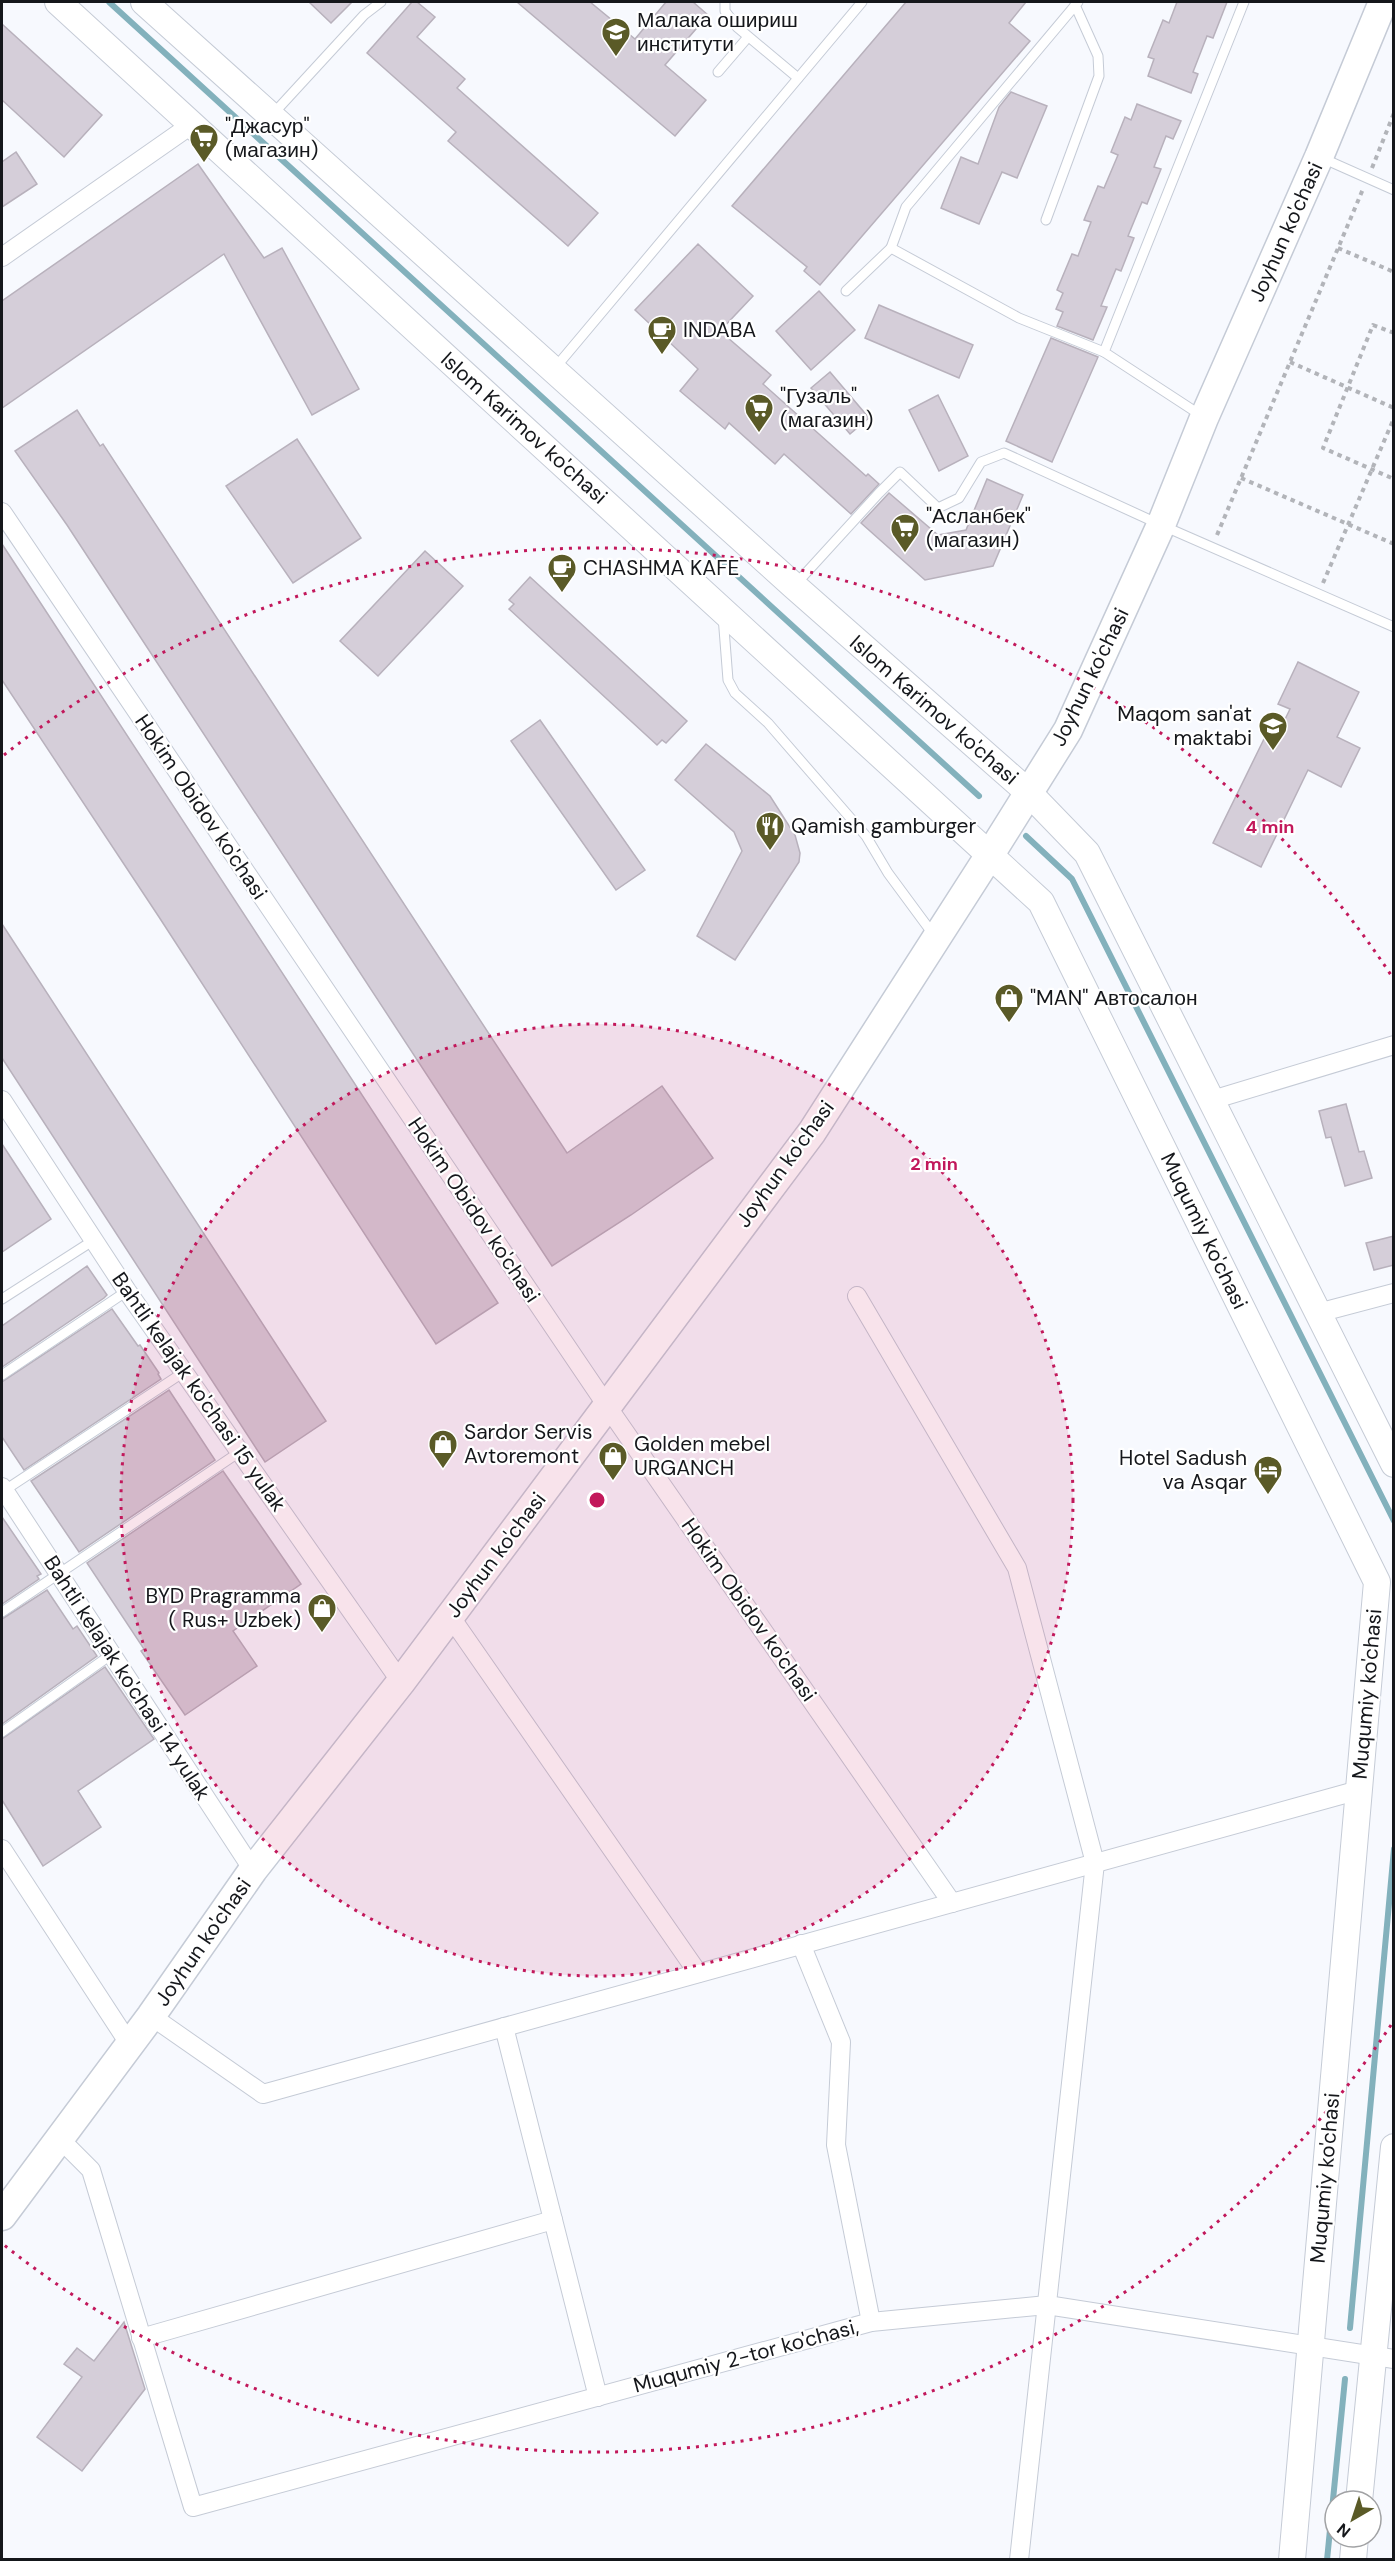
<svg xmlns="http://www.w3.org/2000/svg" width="1395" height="2561" viewBox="0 0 1395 2561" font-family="'DM Sans',sans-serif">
<rect width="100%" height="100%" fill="#f7f9fe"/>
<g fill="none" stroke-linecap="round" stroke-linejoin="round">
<!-- stream -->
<g stroke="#83b1bc" stroke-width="6">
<polyline points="109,2 979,796"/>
<polyline points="1026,836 1072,879 1394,1521"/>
<polyline points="1350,2328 1394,1849"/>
<polyline points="1327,2560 1345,2379"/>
</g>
</g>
<!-- building -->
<g fill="#d5ced9" stroke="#b8b1bc" stroke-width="1.5">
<polygon points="309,2 352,2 331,23"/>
<polygon points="412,2 417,2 435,17 417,37 465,79 457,88 598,213 568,246 448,141 456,132 367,53"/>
<polygon points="517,2 590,2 635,39 666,2 693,2 708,15 665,65 706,100 675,136"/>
<polygon points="906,2 1026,2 1009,23 1030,41 820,285 804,271 807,267 732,206"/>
<polygon points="1177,2 1227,2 1213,38 1207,36 1193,72 1198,74 1191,93 1148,76 1154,59 1148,57 1163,20 1169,23"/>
<polygon points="2,24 102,115 64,157 2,100"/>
<polygon points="1011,92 1047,106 1017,178 1002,172 979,224 941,208 961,157 978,164 999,107"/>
<polygon points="1137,104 1181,121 1173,139 1166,136 1154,167 1161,169 1147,204 1142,202 1128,236 1134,238 1121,271 1116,269 1101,306 1107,307 1093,340 1057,326 1063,312 1056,309 1063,293 1057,290 1072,254 1078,256 1091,222 1084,220 1098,186 1104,188 1118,155 1111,152 1125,117 1131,120"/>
<polygon points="16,152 37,184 2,207 2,162"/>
<polygon points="198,164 264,258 282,248 359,389 312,415 224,254 2,408 2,301"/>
<polygon points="698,244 753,296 720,331 771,375 763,384 866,476 868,474 879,484 851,514 784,454 775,464 729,423 725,429 680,391 698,369 635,310"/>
<polygon points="819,291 855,330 811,370 776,331"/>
<polygon points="879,305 973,345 959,378 865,338"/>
<polygon points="1051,338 1098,357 1052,462 1006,441"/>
<polygon points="830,372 869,418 850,434 811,388"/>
<polygon points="938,395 968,456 939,471 909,410"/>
<polygon points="77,410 100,446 103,444 567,1153 662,1086 713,1158 631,1215 552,1266 67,525 15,451"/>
<polygon points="297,439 361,538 293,583 226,486"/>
<polygon points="987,479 1023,495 993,566 925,580 861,523 889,493 938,535 966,530"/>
<polygon points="2,544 498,1303 436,1344 159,917 2,680"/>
<polygon points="425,551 463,586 378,676 340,641"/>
<polygon points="530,577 687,721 666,743 662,740 657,745 509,609 514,604 509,600"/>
<polygon points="1298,662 1359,692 1337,737 1360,748 1341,787 1308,770 1261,867 1213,843 1264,739 1273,744 1290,709 1278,704"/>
<polygon points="540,720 645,870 616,890 511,741"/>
<polygon points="706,744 770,796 795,835 800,853 799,862 735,960 697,936 742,851 734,832 675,780"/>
<polygon points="2,924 326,1421 265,1462 2,1058"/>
<polygon points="1346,1104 1359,1152 1364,1151 1372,1178 1345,1186 1331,1137 1326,1138 1319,1111"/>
<polygon points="2,1144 51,1219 2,1252"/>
<polygon points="1394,1236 1394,1265 1374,1270 1366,1243"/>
<polygon points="87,1266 107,1295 104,1298 2,1367 2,1326"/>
<polygon points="112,1309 138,1346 140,1345 159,1373 158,1374 161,1379 24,1470 2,1437 2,1382"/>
<polygon points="169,1390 215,1460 79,1552 31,1481"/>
<polygon points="223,1471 301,1584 233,1631 257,1666 185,1715 141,1651 144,1649 87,1563"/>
<polygon points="2,1517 41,1574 37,1576 39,1579 2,1604"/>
<polygon points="47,1590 73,1629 77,1626 97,1656 2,1724 2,1619"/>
<polygon points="105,1667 154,1739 78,1791 101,1827 43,1866 2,1800 2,1739"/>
<polygon points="124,2322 145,2389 82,2471 37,2437 82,2377 64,2364 77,2348 94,2361"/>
</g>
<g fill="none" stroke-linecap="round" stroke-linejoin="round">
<!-- lane casing -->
<g stroke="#c5cbd6" stroke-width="11">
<g id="lane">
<polyline points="725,2 725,11 737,27 798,78"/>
<polyline points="718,72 748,37"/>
<polyline points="273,114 364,15 381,2"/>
<polyline points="1322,158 1394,190"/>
<polyline points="1046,220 1099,76 1098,56 1075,5"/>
<polyline points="891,248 906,207 1078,2"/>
<polyline points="846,291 891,248 1019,318 1104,352"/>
<polyline points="555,368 862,2"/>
<polyline points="1202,416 1104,352 1244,2"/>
<polyline points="795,585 879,493 900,472 938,508 959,498 981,462 1004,453 1161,525 1394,627"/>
<polyline points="723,616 728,680 735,693 768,723 866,836 888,873 933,934"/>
<polyline points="2,1299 94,1240"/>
<polyline points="2,1375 127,1291"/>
<polyline points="2,1492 184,1372"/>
<polyline points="2,1612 241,1451"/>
<polyline points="2,1732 112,1654"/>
</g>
</g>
<!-- street casing -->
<g stroke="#c5cbd6" stroke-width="20">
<g id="street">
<polyline points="2,257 191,125"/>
<polyline points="2,512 607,1406 952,1903"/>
<polyline points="2,1100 127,1291 401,1682"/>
<polyline points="1212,1100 1394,1045"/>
<polyline points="857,1296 1017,1568 1095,1863 1019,2560"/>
<polyline points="1318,1313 1394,1293"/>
<polyline points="2,1487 253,1870"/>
<polyline points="450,1616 698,1973"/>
<polyline points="2,1849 130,2045"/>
<polyline points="801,1944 841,2042 836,2145 871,2322"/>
<polyline points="151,2016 263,2094 1359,1790"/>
<polyline points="504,2027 598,2397"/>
<polyline points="60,2139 91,2170 193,2507 871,2322 1047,2305 1394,2359"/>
<polyline points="141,2338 553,2220"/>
</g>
</g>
<!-- secondary casing -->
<g stroke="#c5cbd6" stroke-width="28">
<g id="secondary">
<polyline points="58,2 1041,902 1377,1582 1292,2560"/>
<polyline points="144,2 794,586 1028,792 1087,853 1394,1464"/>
<polyline points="1359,2501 1394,2147"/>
<polyline points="1353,2560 1355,2537"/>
</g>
</g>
<!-- primary casing -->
<g stroke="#c5cbd6" stroke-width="31">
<polyline id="primary" points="2,2216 151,2016 253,1870 401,1682 812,1132 991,853 1068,730 1161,525 1204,418 1319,157 1383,2"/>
</g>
<!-- path -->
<g stroke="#b2b4b9" stroke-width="4" stroke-dasharray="4.5 4.5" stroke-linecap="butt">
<polyline points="1372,168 1394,113"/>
<polyline points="1338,248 1394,272"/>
<polyline points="1394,333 1373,325 1323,448 1394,479"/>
<polyline points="1290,362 1394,408"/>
<polyline points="1241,478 1394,544"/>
<polyline points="1217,535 1363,189"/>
<polyline points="1323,583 1394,418"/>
</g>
<!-- lane -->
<use href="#lane" stroke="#fff" stroke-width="9"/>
<!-- street -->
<use href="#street" stroke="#fff" stroke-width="18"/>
<!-- secondary -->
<use href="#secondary" stroke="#fff" stroke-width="26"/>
<!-- primary -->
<use href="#primary" stroke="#fff" stroke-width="28"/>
</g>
<!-- distance rings -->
<circle cx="597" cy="1500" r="476" fill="#c2185b" fill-opacity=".12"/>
<g fill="none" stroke="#c2185b" stroke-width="3" stroke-dasharray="3 6">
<circle cx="597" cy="1500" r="476"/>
<path d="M1391 2025A952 952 0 0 1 4 2245M4 755A952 952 0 0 1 1391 975"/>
</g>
<!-- icons -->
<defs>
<g id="school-pin" transform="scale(1.5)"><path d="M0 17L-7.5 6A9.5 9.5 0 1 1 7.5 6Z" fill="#5a5a27" stroke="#fff"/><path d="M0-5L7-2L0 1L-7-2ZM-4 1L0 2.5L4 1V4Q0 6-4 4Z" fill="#fff"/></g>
<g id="supermarket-pin" transform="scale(1.5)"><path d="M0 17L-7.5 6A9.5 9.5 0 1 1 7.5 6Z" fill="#5a5a27" stroke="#fff"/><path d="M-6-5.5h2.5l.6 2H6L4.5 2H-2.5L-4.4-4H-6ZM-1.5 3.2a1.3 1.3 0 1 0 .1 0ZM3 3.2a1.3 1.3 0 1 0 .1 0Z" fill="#fff"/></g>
<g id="cafe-pin" transform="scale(1.5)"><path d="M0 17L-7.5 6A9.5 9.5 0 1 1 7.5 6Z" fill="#5a5a27" stroke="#fff"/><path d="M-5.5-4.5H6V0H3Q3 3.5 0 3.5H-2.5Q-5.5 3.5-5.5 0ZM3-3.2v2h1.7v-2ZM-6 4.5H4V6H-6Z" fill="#fff"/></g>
<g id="university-pin" transform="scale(1.5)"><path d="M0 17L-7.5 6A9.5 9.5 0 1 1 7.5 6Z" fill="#5a5a27" stroke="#fff"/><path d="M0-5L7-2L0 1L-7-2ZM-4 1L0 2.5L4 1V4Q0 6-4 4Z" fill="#fff"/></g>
<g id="restaurant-pin" transform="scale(1.5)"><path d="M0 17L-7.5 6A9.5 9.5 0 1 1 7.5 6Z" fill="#5a5a27" stroke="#fff"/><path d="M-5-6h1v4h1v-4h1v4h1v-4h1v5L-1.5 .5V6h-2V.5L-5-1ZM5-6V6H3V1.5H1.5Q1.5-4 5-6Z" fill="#fff"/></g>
<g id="shop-pin" transform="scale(1.5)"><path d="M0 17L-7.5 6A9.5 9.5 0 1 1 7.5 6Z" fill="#5a5a27" stroke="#fff"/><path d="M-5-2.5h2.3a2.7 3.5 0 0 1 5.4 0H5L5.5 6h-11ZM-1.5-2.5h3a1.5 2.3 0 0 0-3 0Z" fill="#fff"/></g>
<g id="hotel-pin" transform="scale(1.5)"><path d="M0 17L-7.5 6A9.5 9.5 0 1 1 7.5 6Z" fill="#5a5a27" stroke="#fff"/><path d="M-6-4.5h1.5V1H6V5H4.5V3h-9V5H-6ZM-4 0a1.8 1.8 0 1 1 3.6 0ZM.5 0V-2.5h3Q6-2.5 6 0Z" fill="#fff"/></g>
</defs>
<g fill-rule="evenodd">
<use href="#school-pin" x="616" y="32"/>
<use href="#supermarket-pin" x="204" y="138"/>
<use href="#cafe-pin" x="662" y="330"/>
<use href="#supermarket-pin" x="759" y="408"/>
<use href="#supermarket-pin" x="905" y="528"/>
<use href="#cafe-pin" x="562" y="568"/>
<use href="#university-pin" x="1273" y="726"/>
<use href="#restaurant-pin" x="770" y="826"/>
<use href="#shop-pin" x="1009" y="998"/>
<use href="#shop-pin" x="443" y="1444"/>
<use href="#shop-pin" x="613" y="1456"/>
<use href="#hotel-pin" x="1268" y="1470"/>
<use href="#shop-pin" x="322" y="1608"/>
</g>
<g text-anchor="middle" stroke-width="4.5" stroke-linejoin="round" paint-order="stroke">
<!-- poi labels -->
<g font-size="21" fill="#15171b" stroke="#fff" text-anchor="start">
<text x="637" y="27">Малака ошириш<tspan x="637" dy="24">институти</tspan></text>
<text x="225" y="133">"Джасур"<tspan x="225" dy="24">(магазин)</tspan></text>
<text x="683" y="337">INDABA</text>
<text x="780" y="403">"Гузаль"<tspan x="780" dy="24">(магазин)</tspan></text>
<text x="926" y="523">"Асланбек"<tspan x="926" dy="24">(магазин)</tspan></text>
<text x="583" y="575">CHASHMA KAFE</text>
<text x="1252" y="721" text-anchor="end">Maqom san'at<tspan x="1252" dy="24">maktabi</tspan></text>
<text x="791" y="833">Qamish gamburger</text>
<text x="1030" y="1005">"MAN" Автосалон</text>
<text x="464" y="1439">Sardor Servis<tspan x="464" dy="24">Avtoremont</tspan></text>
<text x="634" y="1451">Golden mebel<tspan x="634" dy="24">URGANCH</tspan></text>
<text x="1247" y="1465" text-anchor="end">Hotel Sadush<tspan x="1247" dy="24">va Asqar</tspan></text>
<text x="301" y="1603" text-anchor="end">BYD Pragramma<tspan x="301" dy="24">( Rus+ Uzbek)</tspan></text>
</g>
<!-- street labels -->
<g font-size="21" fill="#15171b" stroke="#fff">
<text transform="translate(1286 232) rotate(-66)" y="7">Joyhun ko'chasi</text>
<text transform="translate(524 428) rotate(42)" y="7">Islom Karimov ko'chasi</text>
<text transform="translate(1090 677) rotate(-64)" y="7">Joyhun ko'chasi</text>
<text transform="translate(934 710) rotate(41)" y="7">Islom Karimov ko'chasi</text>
<text transform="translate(201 807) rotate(56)" y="7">Hokim Obidov ko'chasi</text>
<text transform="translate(785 1164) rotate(-54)" y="7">Joyhun ko'chasi</text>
<text transform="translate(474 1210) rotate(56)" y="7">Hokim Obidov ko'chasi</text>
<text transform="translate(1204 1231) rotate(64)" y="7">Muqumiy ko'chasi</text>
<text transform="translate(199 1392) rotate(55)" y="7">Bahtli kelajak ko'chasi 15 yulak</text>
<text transform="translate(496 1555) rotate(-53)" y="7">Joyhun ko'chasi</text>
<text transform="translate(749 1610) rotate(55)" y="7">Hokim Obidov ko'chasi</text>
<text transform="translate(127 1678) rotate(57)" y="7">Bahtli kelajak ko'chasi 14 yulak</text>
<text transform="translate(1367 1694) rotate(-85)" y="7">Muqumiy ko'chasi</text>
<text transform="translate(203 1942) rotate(-55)" y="7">Joyhun ko'chasi</text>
<text transform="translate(1325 2178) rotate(-85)" y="7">Muqumiy ko'chasi</text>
<text transform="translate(746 2356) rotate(-15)" y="7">Muqumiy 2-tor ko'chasi,</text>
</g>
</g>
<circle cx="597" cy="1500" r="9" fill="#c2185b" stroke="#fff" stroke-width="3"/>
<g font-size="18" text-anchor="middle" font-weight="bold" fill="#c2185b" stroke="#fff" stroke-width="4.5" stroke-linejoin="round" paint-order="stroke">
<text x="1270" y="833">4 min</text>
<text x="934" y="1170">2 min</text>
</g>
<!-- border -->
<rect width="1395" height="2561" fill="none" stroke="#15171b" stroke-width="6"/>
<!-- north arrow -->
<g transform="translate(1353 2519) rotate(219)"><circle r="28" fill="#ffffff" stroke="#a1a2a4" stroke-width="1.5"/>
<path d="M0-4.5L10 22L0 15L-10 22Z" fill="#5a5a27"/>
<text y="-9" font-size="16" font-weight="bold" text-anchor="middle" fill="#15171b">N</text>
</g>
</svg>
